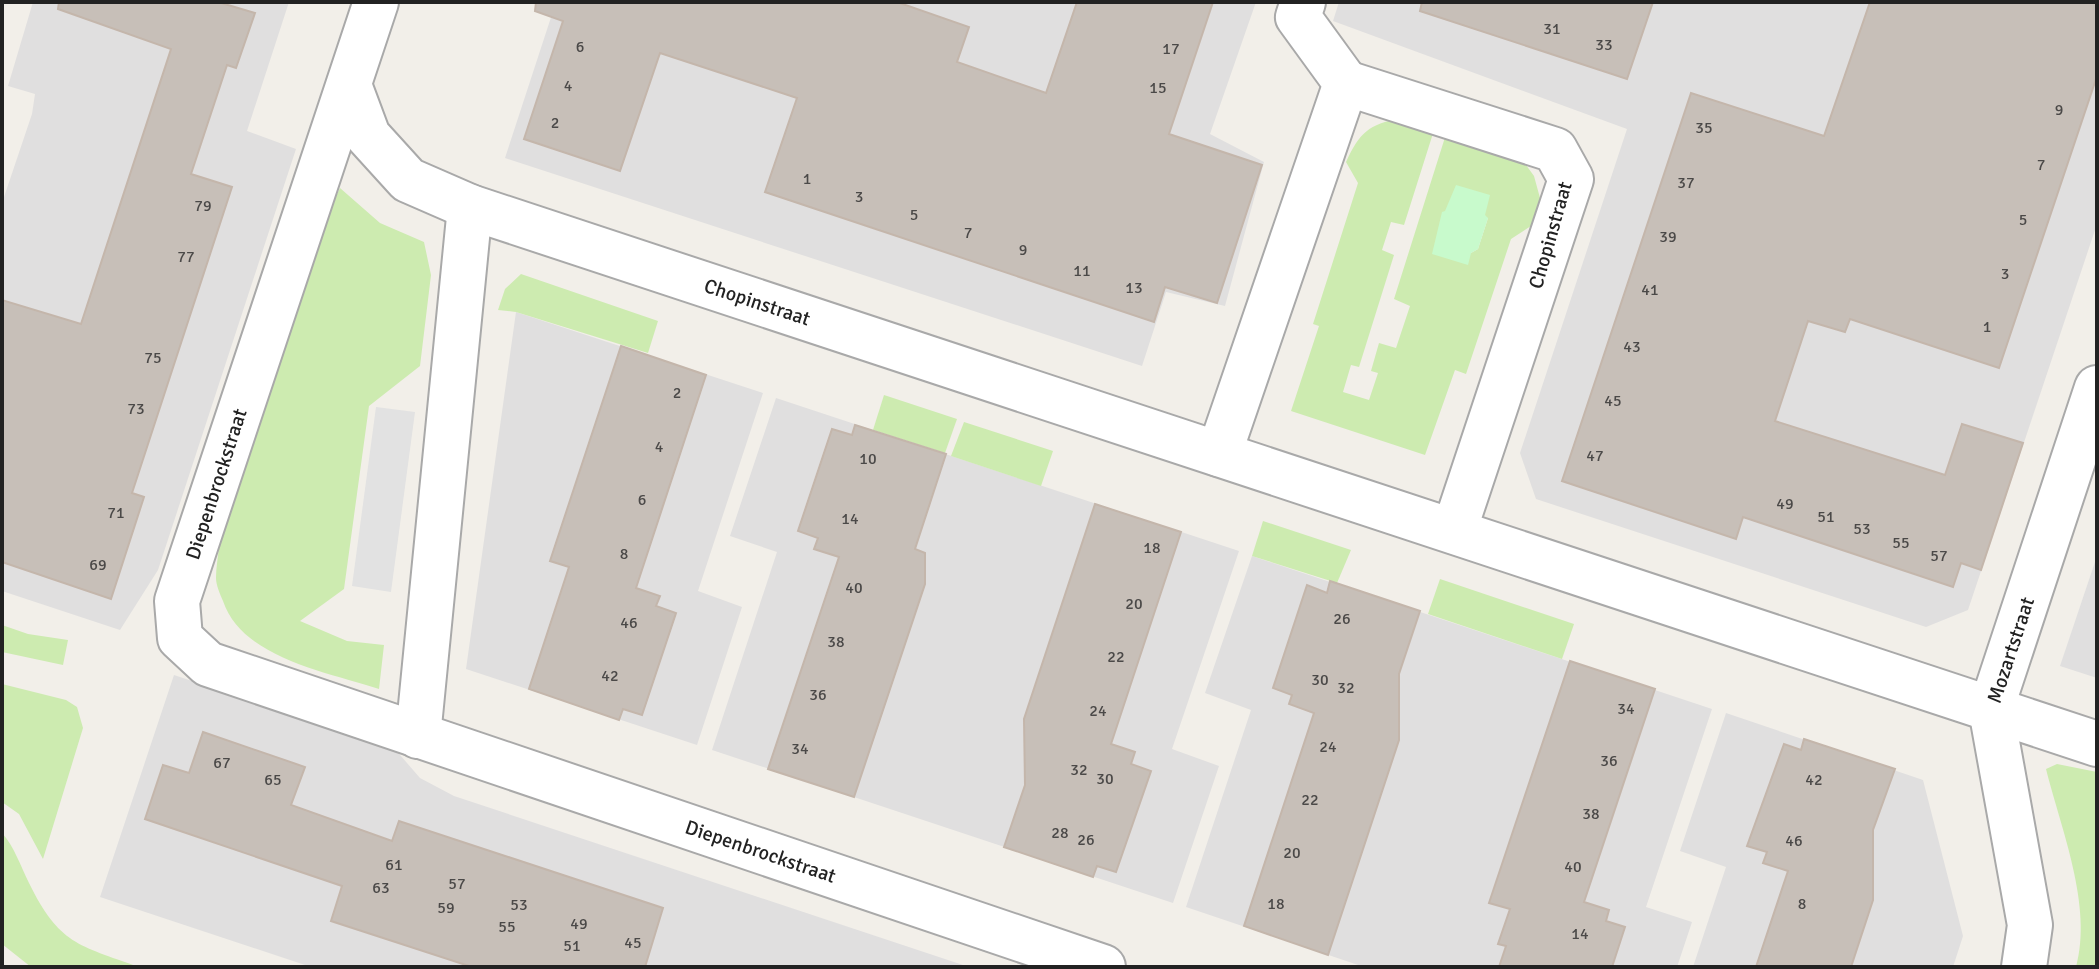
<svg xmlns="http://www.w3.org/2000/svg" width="2099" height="969" viewBox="0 0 2099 969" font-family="Signika,sans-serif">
<rect width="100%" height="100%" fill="#f2efe9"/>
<!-- residential -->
<g fill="#e0dfdf">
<polygon points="33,2 289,2 247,131 296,149 158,570 120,630 2,591 2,203 32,114 35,94 8,86"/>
<polygon points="556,2 1256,2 1210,134 1264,162 1225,306 1166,292 1142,366 505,158"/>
<polygon points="1339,2 2097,2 2097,224 1968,610 1926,627 1536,499 1520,453 1627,129 1333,21"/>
<polygon points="516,312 763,393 698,591 742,607 697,745 466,669"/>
<polygon points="776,398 1239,551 1172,749 1219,766 1173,903 712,750 777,552 730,536"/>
<polygon points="1252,556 1712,709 1646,907 1692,922 1677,967 1364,967 1186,907 1251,710 1205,693"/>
<polygon points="2097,556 2097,678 2060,666"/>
<polygon points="174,675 394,748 420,778 454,796 969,967 311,967 100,897"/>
<polygon points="1726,713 1923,780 1963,936 1953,967 1693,967 1726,867 1680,851"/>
</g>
<!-- grass -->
<g fill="#cdebb0" fill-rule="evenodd">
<path d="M1401,118L1435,127L1404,225L1391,222L1382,250L1394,255L1359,367L1351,365L1343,392L1369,400L1378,373L1371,371L1379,343L1396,348L1410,306L1394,299L1447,131L1502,150L1526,165L1534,176L1540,198L1539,213L1534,224L1511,239L1466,374L1455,370L1425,455L1291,411L1319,326L1313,324L1358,183L1346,162C1360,132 1368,125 1401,118ZM1445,211L1488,218L1478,249L1471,253Z"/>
<path d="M340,188L380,223L424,242L431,275L420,366L369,406L344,589L300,621L347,641L384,645L379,689C327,672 242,658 223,601C220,594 216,585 216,578C216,567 218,557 219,547L330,209Z"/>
<polygon points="521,274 658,321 648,353 516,312 498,310 505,289"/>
<polygon points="884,395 957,419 945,453 873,430"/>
<polygon points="964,422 1053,451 1041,486 951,456"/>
<polygon points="1263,521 1351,550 1337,583 1252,556"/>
<polygon points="1440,579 1574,624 1562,659 1428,614"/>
<polygon points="2,625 28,634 68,640 63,665 2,652"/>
<polygon points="2,684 66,700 77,707 83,728 43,859 19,814 2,802"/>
<path d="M2057,764L2097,772V967H2076C2093,906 2061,829 2046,769Z"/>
<path d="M2,833C14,846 21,867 29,883C59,944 78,945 139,967H31L2,944Z"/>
</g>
<!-- park -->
<polygon fill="#c8facc" points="1456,185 1490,195 1485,215 1488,218 1478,249 1471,253 1468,265 1432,254 1442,212 1445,211"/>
<!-- parking -->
<polygon fill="#e2e2e2" points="376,407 415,412 391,592 352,586"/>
<!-- building -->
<g fill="#c7bfb8" stroke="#c4b6ab" stroke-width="2">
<polygon points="59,2 218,2 255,13 236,68 227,65 191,174 232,187 132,493 144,497 111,599 2,562 2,300 81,324 171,49 58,9"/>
<polygon points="536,2 897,2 969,27 957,62 1046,93 1077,2 1213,2 1169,134 1262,165 1217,303 1165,287 1154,322 765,192 797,98 660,53 620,171 524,139 563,21 535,11"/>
<polygon points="1422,2 1653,2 1627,79 1420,11"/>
<polygon points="1870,2 2097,2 2097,76 1999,368 1850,319 1845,332 1808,321 1775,421 1945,475 1962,424 2023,443 1981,570 1961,563 1953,587 1743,517 1736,539 1562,481 1691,93 1824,136"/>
<polygon points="621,346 706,375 636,588 660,596 656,606 676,613 642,715 623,709 619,720 529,689 569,567 550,561"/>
<polygon points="855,425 946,454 915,549 925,553 925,584 854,797 768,769 839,557 814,549 818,538 798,531 832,429 852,435"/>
<polygon points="1095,504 1181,532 1111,744 1135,752 1131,764 1151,771 1116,872 1097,866 1093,877 1004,847 1025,785 1024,719"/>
<polygon points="1330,581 1420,611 1399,674 1399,740 1328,955 1244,926 1314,713 1289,704 1292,695 1273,688 1307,585 1327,593"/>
<polygon points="1570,661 1655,689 1584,902 1609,910 1606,921 1625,927 1612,967 1499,967 1506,946 1498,944 1510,909 1489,903"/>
<polygon points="203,732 305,767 291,805 392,841 399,821 663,908 645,967 472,967 331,921 342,886 145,819 163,765 189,773"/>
<polygon points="1804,739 1895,769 1873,830 1873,900 1851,967 1756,967 1788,871 1763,863 1767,852 1747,846 1784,744 1801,750"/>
</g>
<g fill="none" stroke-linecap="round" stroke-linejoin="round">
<!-- minor casing -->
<g stroke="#a9a9a9" stroke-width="48">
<g id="minor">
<path id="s1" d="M376,2L177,601L180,638L208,664L1103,967"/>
<polyline points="1346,83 1555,150 1571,179 1454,531"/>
<path id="s2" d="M349,85L368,136L408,180L470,207L2097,744"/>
<polyline points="1219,454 1346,83 1298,17 1303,2"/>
<polyline points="418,736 470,207"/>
<path id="s3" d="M2024,967L2030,925L1991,709L2097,388"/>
</g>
</g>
<!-- minor -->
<use href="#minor" stroke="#fff" stroke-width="44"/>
</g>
<g text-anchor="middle" stroke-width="8" stroke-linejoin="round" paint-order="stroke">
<!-- number labels -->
<g font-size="16" fill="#4b4948">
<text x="1552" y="34">31</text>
<text x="1604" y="50">33</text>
<text x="580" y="52">6</text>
<text x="1171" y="54">17</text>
<text x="568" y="91">4</text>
<text x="1158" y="93">15</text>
<text x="2059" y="115">9</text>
<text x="555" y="128">2</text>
<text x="1704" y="133">35</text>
<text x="2041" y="170">7</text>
<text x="807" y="184">1</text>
<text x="1686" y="188">37</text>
<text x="859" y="202">3</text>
<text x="203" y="211">79</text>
<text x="914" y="220">5</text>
<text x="2023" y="225">5</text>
<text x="968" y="238">7</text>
<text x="1668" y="242">39</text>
<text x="1023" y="255">9</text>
<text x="186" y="262">77</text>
<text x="1082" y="276">11</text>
<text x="2005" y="279">3</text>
<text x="1134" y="293">13</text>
<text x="1650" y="295">41</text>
<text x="1987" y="332">1</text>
<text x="1632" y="352">43</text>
<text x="153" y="363">75</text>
<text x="677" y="398">2</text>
<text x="1613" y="406">45</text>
<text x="136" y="414">73</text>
<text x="659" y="452">4</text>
<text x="1595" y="461">47</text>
<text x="868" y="464">10</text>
<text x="642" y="505">6</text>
<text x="1785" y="509">49</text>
<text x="116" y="518">71</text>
<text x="1826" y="522">51</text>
<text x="850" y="524">14</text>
<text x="1862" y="534">53</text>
<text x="1901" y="548">55</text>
<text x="1152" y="553">18</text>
<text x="624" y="559">8</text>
<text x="1939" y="561">57</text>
<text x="98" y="570">69</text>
<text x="854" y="593">40</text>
<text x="1134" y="609">20</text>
<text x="1342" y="624">26</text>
<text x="629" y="628">46</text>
<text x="836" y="647">38</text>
<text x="1116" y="662">22</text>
<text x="610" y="681">42</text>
<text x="1320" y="685">30</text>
<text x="1346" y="693">32</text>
<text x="818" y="700">36</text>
<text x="1626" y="714">34</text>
<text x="1098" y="716">24</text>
<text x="1328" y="752">24</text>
<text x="800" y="754">34</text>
<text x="1609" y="766">36</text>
<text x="222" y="768">67</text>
<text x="1079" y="775">32</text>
<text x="1105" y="784">30</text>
<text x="273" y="785">65</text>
<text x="1814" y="785">42</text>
<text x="1310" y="805">22</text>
<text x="1591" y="819">38</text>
<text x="1060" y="838">28</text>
<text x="1086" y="845">26</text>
<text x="1794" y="846">46</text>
<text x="1292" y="858">20</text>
<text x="394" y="870">61</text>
<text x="1573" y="872">40</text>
<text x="457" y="889">57</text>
<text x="381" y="893">63</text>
<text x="1276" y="909">18</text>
<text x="1802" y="909">8</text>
<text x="519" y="910">53</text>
<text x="446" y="913">59</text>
<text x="579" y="929">49</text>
<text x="507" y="932">55</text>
<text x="1580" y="939">14</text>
<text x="633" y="948">45</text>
<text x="572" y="951">51</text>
</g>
<!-- street labels -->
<g font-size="20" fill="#222" stroke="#fff">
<text transform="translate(1550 235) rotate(-74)" y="7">Chopinstraat</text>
<text dy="7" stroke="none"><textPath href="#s2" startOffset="484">Chopinstraat</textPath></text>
<text transform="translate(216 484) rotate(-72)" y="7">Diepenbrockstraat</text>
<text dy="7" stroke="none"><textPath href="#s3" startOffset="324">Mozartstraat</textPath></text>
<text dy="7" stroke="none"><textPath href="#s1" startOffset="1290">Diepenbrockstraat</textPath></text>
</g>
</g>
<!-- border -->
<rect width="2099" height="969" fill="none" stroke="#222222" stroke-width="8"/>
</svg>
